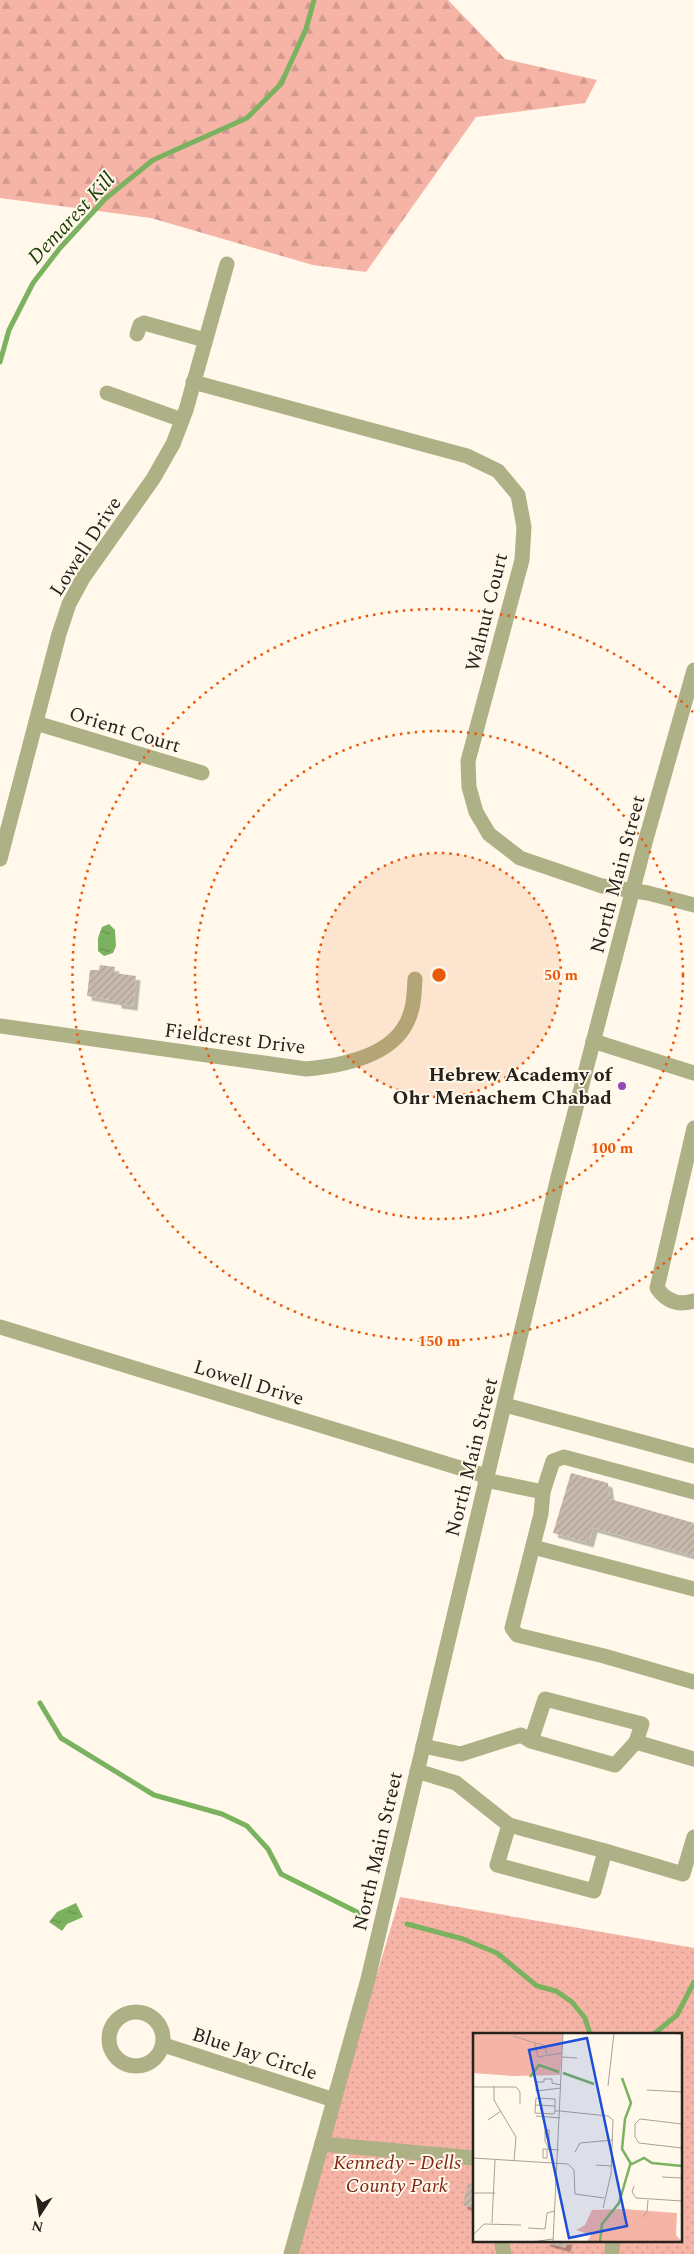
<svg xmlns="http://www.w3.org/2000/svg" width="694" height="2254" viewBox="0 0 694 2254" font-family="Spectral,serif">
<defs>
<pattern id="forest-firs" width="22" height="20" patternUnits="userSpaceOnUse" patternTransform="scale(1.25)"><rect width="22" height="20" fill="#f5b4a6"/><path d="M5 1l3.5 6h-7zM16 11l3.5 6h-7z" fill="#d29a8e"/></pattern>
<pattern id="park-dots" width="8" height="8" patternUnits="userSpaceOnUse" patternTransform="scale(1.25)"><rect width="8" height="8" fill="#f5b4a6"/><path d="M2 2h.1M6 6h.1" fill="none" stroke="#d29a8e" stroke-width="1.8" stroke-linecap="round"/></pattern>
<pattern id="water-ripples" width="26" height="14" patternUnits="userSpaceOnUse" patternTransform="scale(1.25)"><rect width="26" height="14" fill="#7bb25f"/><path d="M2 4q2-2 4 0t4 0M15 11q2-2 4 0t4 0" fill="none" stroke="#65904e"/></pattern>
<pattern id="building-hatch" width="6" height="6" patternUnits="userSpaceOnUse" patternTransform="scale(1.25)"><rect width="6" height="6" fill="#c8b9ad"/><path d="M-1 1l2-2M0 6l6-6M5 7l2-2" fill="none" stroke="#ac9f94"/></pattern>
<filter id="shadow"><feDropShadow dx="4.5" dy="4.5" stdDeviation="0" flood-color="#0004"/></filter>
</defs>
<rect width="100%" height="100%" fill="#fff8eb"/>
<!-- forest -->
<polygon fill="url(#forest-firs)" points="0,0 448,0 505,59 597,80 585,103 476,117 366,272 313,265 151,218 0,198"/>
<!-- park -->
<path fill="url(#park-dots)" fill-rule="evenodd" d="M400,1897L694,1948V2254H293ZM474,2034H680V2240H474Z"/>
<!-- water -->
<g fill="url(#water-ripples)">
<polygon points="109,924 115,930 116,946 113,953 104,956 98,951 98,938 102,927"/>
<polygon points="76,1903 83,1917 67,1924 62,1931 49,1922 57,1912"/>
</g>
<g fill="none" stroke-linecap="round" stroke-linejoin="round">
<!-- stream -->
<g stroke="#7bb25f" stroke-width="5">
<polyline points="0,362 9,330 33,283 60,248 105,199 153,160 247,118 281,84 306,29 314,0"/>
<polyline points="40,1703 61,1738 154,1795 222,1814 247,1826 268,1849 281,1874 359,1913"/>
<polyline points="407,1924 463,1939 497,1953 537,1986 556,1991 572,2002 585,2018 590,2034"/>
<polyline points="654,2034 677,2015 694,1982"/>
</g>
</g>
<!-- building -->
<g fill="url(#building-hatch)" filter="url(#shadow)">
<polygon points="100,965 115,967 114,973 136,976 133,1006 117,1004 117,1001 87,996 90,970 99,970"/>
<polygon points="571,1473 608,1483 610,1499 694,1523 694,1556 593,1528 589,1543 553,1533"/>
<polygon points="468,2183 474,2185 474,2208 463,2205"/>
<polygon points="546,2240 568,2240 566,2248 545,2242"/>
</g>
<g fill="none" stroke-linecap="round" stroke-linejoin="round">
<!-- minor -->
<g stroke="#aeb086" stroke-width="15">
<polyline points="137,334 140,325 144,323 205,340"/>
<polyline points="193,382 467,456 498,471 518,495 524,527 522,560 468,761 469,787 476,812 489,834 520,858 602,886 648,893 694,905"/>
<polyline points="107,393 182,420"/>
<polyline points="36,723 202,773"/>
<polyline points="0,859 59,634 69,604 83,578 153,479 173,444 186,410 227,264"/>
<path d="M0,1026L306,1069C339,1066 389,1057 406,1024C414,1010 414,995 415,979"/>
<polyline points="593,1041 694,1073"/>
<path d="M694,1128L657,1288C666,1301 678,1306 694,1301"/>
<polyline points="0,1327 486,1476"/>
<polyline points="505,1405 694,1456"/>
<polyline points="485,1480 543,1492"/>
<polyline points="694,1492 564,1457 553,1461 543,1492 541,1514 512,1628 517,1635 604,1656 694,1682"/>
<polyline points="533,1547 694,1589"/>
<polyline points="531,1741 545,1699 642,1724 636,1742"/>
<polyline points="423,1746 461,1754 521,1735 531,1741 615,1765 636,1742 694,1759"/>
<polyline points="417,1771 456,1783 509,1825 497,1865 594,1891 605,1851 683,1874 694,1837"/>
<polyline points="509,1825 605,1851"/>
<circle cx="136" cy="2039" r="27"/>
<polyline points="164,2045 334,2100"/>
<polyline points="322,2144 474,2158"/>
<polyline points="501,2240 504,2254"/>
<polyline points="291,2254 368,1979 558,1177 646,839 694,670"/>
<polyline points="612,2254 613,2240"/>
</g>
</g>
<!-- distance rings -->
<circle cx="439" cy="975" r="122" fill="#e8590c" fill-opacity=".12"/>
<g fill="none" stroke="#e8590c" stroke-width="2.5" stroke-dasharray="2.5 5">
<circle cx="439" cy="975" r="122"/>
<circle cx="439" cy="975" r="244"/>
<path d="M693 1238A366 366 0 1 1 693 712"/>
</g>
<!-- markers -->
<circle fill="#9648b8" stroke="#fff8eb" stroke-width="2" cx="622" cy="1086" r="5"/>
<g text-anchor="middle" stroke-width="4" stroke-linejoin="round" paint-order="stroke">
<!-- street labels -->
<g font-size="20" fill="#25221c" stroke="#fff8eb">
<text transform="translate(85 546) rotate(-57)" y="7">Lowell Drive</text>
<text transform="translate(486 612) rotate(-76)" y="7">Walnut Court</text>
<text transform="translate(125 729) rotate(17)" y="7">Orient Court</text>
<text transform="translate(617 874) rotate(-75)" y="7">North Main Street</text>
<text transform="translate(235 1038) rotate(7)" y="7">Fieldcrest Drive</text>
<text transform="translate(249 1382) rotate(17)" y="7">Lowell Drive</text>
<text transform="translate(471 1457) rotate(-76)" y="7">North Main Street</text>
<text transform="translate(377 1851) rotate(-77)" y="7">North Main Street</text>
<text transform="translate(255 2053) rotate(18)" y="7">Blue Jay Circle</text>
</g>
<!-- poi labels -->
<g font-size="20" font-weight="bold" fill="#25221c" stroke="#fff8eb" text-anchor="end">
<text x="612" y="1081">Hebrew Academy of<tspan x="612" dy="23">Ohr Menachem Chabad</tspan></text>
</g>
<!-- park labels -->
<g font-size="20" font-style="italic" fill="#802617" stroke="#fff8eb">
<text x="397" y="2169">Kennedy - Dells<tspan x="397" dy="23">County Park</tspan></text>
</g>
<!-- water labels -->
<g font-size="21" font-style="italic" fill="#183c00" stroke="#fff8eb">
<text transform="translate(71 218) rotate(-47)" y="7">Demarest Kill</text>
</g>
</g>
<!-- overview -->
<g transform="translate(473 2033)">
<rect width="209" height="209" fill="#fff8eb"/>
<path d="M150,176L204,180L203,202L209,209H114L118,202L103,197L112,192L119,177Z" fill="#f5b4a6"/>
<path d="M0,0H90L87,42L39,43L0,40Z" fill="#f5b4a6"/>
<path fill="none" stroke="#7bb25f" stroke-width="2.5" d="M90,40L121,51M57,44L66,32L86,39M149,45L158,70L152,86L149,116L158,131M127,209L129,191L146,170L157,132L171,125L179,130L209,133"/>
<path fill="none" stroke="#a8a298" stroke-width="1" d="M193,0L209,1M40,3L62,10L65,24L89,20M62,10L71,12L74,21M209,20V57M89,24L104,25M21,53V67L43,104L41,128M135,53L141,0M0,54H43L47,59V71M88,55L63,58L64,49H71V46H79V50L88,52M174,57L209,59M62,72L82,73M82,78L81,81L62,80L63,65L82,66V78H87M87,78L135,83L140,87L138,141L130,175M63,83L87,85M15,87L28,78M209,91L167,86L162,91V104L166,110L209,115M72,97H76V116L72,108ZM74,116H70V125H74V116L86,117M102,119L107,110L140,107M0,125L95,131L101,137L102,161L131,165M123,132L138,133M189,144L209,145M161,153L159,159L163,165L209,168M0,160H22M169,184L174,179L175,167M19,190L22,127M55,195L72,196L74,180L82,178M0,202L11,191L48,192M59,209L80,206M80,209L90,0"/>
<path fill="#1d4ed8" fill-opacity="0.15" stroke="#1d4ed8" stroke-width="2.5" d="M114,5L154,193L96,205L56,17Z"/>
<rect width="209" height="209" fill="none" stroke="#25221c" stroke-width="2.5"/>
</g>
<circle cx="439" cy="975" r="8" fill="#e8590c" stroke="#fff8eb" stroke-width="2.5"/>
<g font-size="15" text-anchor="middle" font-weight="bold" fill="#e8590c" stroke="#fff8eb" stroke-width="4" stroke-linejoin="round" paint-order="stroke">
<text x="561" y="980">50 m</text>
<text x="612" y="1153">100 m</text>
<text x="439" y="1346">150 m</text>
</g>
<!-- north arrow -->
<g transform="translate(40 2214) rotate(192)" stroke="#fff8eb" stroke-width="4" paint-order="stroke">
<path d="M0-4L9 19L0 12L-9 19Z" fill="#25221c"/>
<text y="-8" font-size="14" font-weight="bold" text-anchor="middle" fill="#25221c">N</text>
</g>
</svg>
